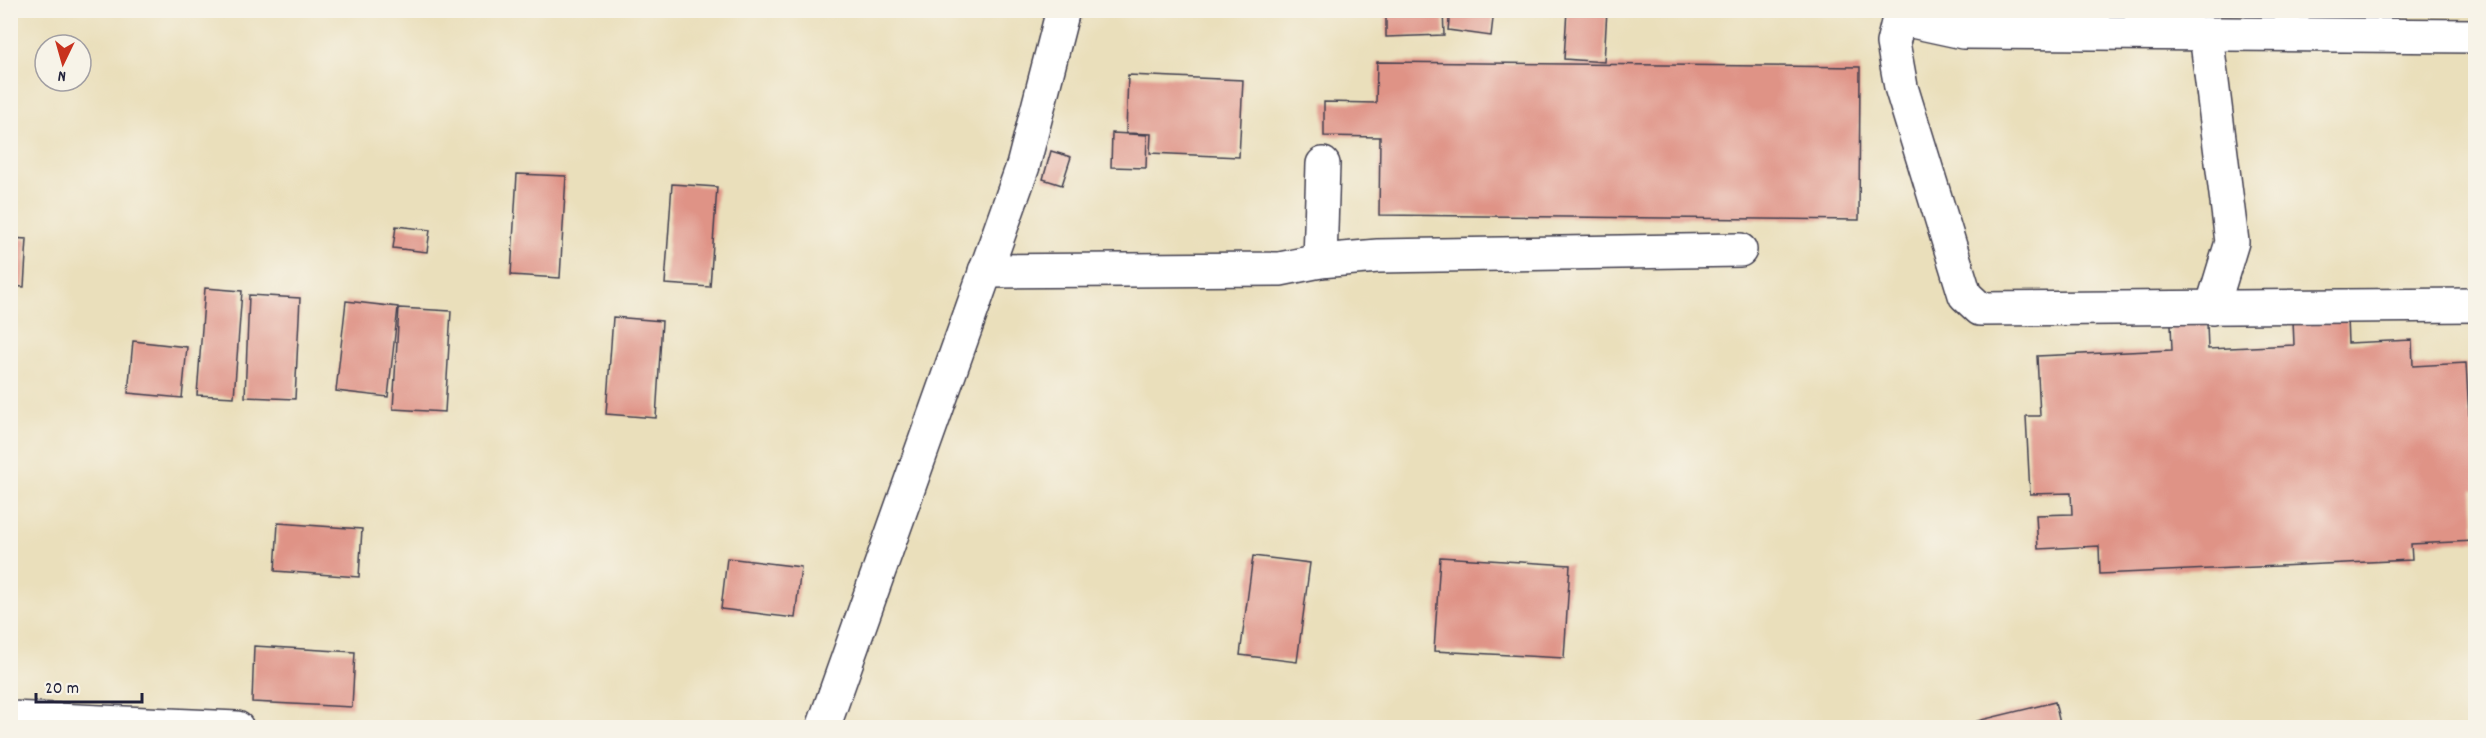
<svg xmlns="http://www.w3.org/2000/svg" width="2486" height="738" viewBox="0 0 2486 738" font-family="Dekko,sans-serif">
<rect width="100%" height="100%" fill="#f7f3e8"/>
<filter id="ink" filterUnits="userSpaceOnUse"><feTurbulence type="fractalNoise" baseFrequency=".0167" numOctaves="2"/><feDisplacementMap in="SourceGraphic" scale="12" xChannelSelector="R" yChannelSelector="G"/><feConvolveMatrix kernelMatrix="1 2 1 2 8 2 1 2 1" color-interpolation-filters="sRGB"/></filter>
<filter id="wash" filterUnits="userSpaceOnUse"><feTurbulence type="fractalNoise" baseFrequency=".008" numOctaves="4" result="noise"/><feDisplacementMap in="SourceGraphic" scale="24" xChannelSelector="R" yChannelSelector="G"/><feGaussianBlur stdDeviation="1.35" result="paint"/><feColorMatrix in="noise" values="0 0 0 0 0 0 0 0 0 0 0 0 0 0 0 0 0 1.4 0 .05"/><feComposite in="paint" operator="in"/></filter>
<g filter="url(#wash)">
<rect width="100%" height="100%" fill="#eadfbb"/>
<g id="blocks">
<!-- building -->
<g fill="#df9386">
<polygon points="1386,10 1443,10 1444,35 1386,37"/>
<polygon points="1450,10 1494,10 1491,36 1448,30"/>
<polygon points="1567,10 1607,10 1604,62 1564,59"/>
<polygon points="1377,62 1860,67 1859,220 1379,215 1380,137 1324,136 1324,102 1376,103"/>
<polygon points="1128,75 1243,80 1239,157 1150,153 1151,134 1126,133"/>
<polygon points="1112,133 1147,135 1146,168 1111,167"/>
<polygon points="1051,151 1071,157 1062,185 1043,179"/>
<polygon points="517,174 566,176 560,278 511,275"/>
<polygon points="672,184 717,187 710,287 665,284"/>
<polygon points="396,226 430,230 427,252 393,248"/>
<polygon points="10,238 27,239 24,287 10,286"/>
<polygon points="205,288 242,291 234,397 197,395"/>
<polygon points="249,295 300,298 295,399 245,397"/>
<polygon points="346,301 398,307 388,397 336,391"/>
<polygon points="399,308 451,311 445,412 393,409"/>
<polygon points="613,317 662,321 656,418 606,414"/>
<polygon points="2347,318 2348,343 2412,340 2413,366 2466,363 2469,415 2476,414 2476,490 2472,490 2475,541 2411,544 2412,560 2100,574 2099,546 2038,549 2036,515 2072,514 2071,493 2030,494 2026,416 2040,416 2037,356 2172,350 2171,324 2207,323 2208,349 2294,345 2293,320"/>
<polygon points="133,341 187,347 182,398 128,393"/>
<polygon points="278,523 362,529 359,577 275,571"/>
<polygon points="1253,556 1310,563 1297,662 1240,655"/>
<polygon points="1440,557 1570,565 1564,658 1434,651"/>
<polygon points="727,558 801,567 795,618 721,609"/>
<polygon points="254,646 355,652 352,707 252,702"/>
<polygon points="2055,702 2061,728 1978,728 1977,721"/>
</g>
</g>
</g>
<g filter="url(#ink)">
<use href="#blocks" fill-opacity="0" stroke="#403e4e" stroke-width="1.5"/>
<g fill="none" stroke-linecap="round" stroke-linejoin="round">
<!-- minor casing -->
<g stroke="#403e4e" stroke-width="36">
<g id="minor">
<polyline points="1901,10 1893,43 1901,87 1965,295 1980,309 2476,305"/>
<polyline points="1901,10 1912,21 1963,32 2476,36"/>
<polyline points="2206,34 2232,242 2212,308"/>
<polyline points="1320,261 1323,164"/>
<polyline points="985,271 1280,269 1320,261 1378,256 1740,250"/>
<polyline points="10,718 237,728"/>
<polyline points="823,728 1023,166 1063,10"/>
</g>
</g>
<!-- minor -->
<use href="#minor" stroke="#fff" stroke-width="33"/>
</g>
</g>
<!-- margin -->
<rect width="2486" height="738" fill="none" stroke="#f7f3e8" stroke-width="36"/>
<!-- north arrow -->
<g transform="translate(63 63) rotate(185)"><circle r="28" fill="#f7f3e8" stroke="#a29fa3" stroke-width="1.5"/>
<path d="M0-4.5L10 22L0 15L-10 22Z" fill="#c8321e"/>
<text y="-9" font-size="16" font-weight="bold" text-anchor="middle" fill="#22223b">N</text>
</g>
<!-- scale -->
<path d="M36 693v9h106v-9" fill="none" stroke="#22223b" stroke-width="3"/>
<text x="45" y="693" font-size="18" fill="#22223b" stroke="#f7f3e8" stroke-width="4.5" paint-order="stroke">20 m</text>
</svg>
